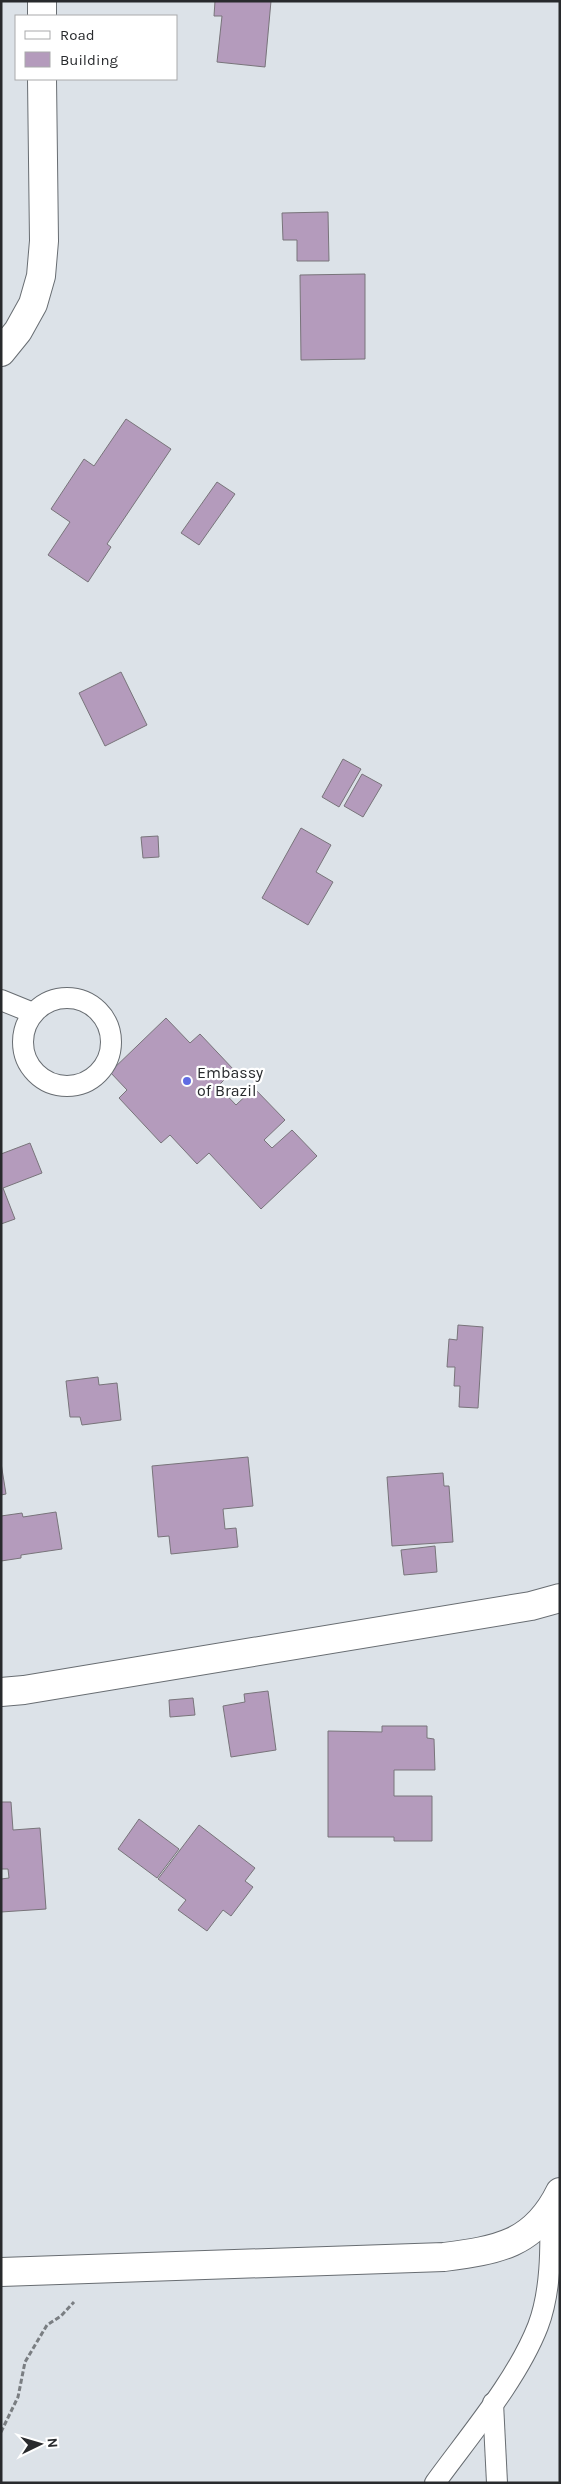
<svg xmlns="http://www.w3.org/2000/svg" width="561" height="2484" viewBox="0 0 561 2484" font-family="Karla,sans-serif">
<rect width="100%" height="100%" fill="#dce2e8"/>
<!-- building -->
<g fill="#b49bbc" stroke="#78747a">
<polygon points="215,1 271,1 265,67 217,62 222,16 214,16"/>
<polygon points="328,212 329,261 297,261 297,240 283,240 282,213"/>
<polygon points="365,274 365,359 301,360 300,275"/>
<polygon points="126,419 171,449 107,544 111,547 88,582 48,555 70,522 51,509 84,459 94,466"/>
<polygon points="217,482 235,494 199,545 181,533"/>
<polygon points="121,672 147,725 105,746 79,693"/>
<polygon points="343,759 361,769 339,807 322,797"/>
<polygon points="362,774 382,785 363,817 344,806"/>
<polygon points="301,828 331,845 316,872 333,882 308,925 262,898"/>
<polygon points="158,836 159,857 143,858 141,837"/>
<polygon points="166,1018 190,1043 200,1034 234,1070 218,1086 236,1105 254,1088 285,1120 264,1140 272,1148 292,1130 317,1156 261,1209 209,1153 197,1164 170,1135 161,1143 119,1098 127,1090 110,1072"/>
<polygon points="30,1143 42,1173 3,1188 15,1219 1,1224 1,1154"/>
<polygon points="458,1325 483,1327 478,1408 459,1407 460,1386 454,1386 455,1367 447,1367 449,1339 457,1340"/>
<polygon points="98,1377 99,1385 117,1383 121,1420 82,1425 80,1417 70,1417 66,1381"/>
<polygon points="248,1457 253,1506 223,1509 225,1529 236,1528 238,1547 171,1554 169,1536 158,1537 152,1466"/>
<polygon points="1,1463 6,1494 1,1495"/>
<polygon points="443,1473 444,1486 449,1486 453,1542 392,1546 387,1477"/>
<polygon points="56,1512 62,1549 21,1555 21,1558 1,1561 1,1516 22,1513 23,1517"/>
<polygon points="435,1546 437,1572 404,1575 401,1550"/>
<polygon points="268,1691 276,1750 231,1757 223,1706 245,1702 244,1694"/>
<polygon points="193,1698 195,1715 170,1717 169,1700"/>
<polygon points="382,1726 427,1726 427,1738 434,1739 435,1770 394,1770 394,1796 432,1796 432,1841 394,1841 394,1837 328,1837 328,1731 382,1732"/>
<polygon points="1,1802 11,1802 13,1830 40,1828 46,1909 1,1912 1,1879 9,1878 8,1869 1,1869"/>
<polygon points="139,1819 179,1849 157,1878 118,1849"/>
<polygon points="199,1825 255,1868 245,1881 253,1887 231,1916 223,1910 207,1931 178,1910 186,1900 158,1879"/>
</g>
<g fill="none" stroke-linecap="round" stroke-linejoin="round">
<!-- lane casing -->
<g stroke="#686d72" stroke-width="22">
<g id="lane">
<circle cx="67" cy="1042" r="44"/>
<polyline points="1,1000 33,1013"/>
<polyline points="493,2403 497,2483"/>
<path d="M435,2483C469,2436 517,2380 538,2326C551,2292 551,2248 550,2212"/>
</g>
</g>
<!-- street casing -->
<g stroke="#686d72" stroke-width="30">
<g id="street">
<polyline points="42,1 42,16"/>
<polyline points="1,352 18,331 33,304 41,276 44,241 42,79"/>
<polyline points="1,1692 24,1690 531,1606 560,1598"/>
<path d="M1,2272L444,2257C497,2250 534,2245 560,2192"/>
</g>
</g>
<!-- path -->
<polyline stroke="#7a7e82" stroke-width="3" stroke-dasharray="5 2.5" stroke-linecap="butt" points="1,2432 18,2397 25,2362 47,2325 61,2316 74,2302"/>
<!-- lane -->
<use href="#lane" stroke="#fff" stroke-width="20"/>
<!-- street -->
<use href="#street" stroke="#fff" stroke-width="28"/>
</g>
<!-- markers -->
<circle fill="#606be3" stroke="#fff" stroke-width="2" cx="187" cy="1081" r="5"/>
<g text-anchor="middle" stroke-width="4.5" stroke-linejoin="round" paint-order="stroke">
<!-- poi labels -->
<g font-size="16" fill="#282a2d" stroke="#fff" text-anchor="start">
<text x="197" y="1078">Embassy<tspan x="197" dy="18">of Brazil</tspan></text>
</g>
</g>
<!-- border -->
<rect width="561" height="2484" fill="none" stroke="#282a2d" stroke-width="5"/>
<!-- legend -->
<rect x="15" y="15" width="162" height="65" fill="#ffffff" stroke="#a9aaab"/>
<rect x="25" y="31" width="25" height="8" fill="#ffffff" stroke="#a9aaab"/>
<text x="60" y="40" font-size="15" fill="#282a2d">Road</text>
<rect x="25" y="52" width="25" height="15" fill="#b49bbc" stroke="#a9aaab"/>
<text x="60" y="65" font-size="15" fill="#282a2d">Building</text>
<!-- north arrow -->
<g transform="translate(40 2444) rotate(85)" stroke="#ffffff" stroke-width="4" paint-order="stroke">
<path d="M0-4L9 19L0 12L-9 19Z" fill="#282a2d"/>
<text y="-8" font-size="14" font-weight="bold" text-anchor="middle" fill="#282a2d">N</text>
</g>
</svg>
